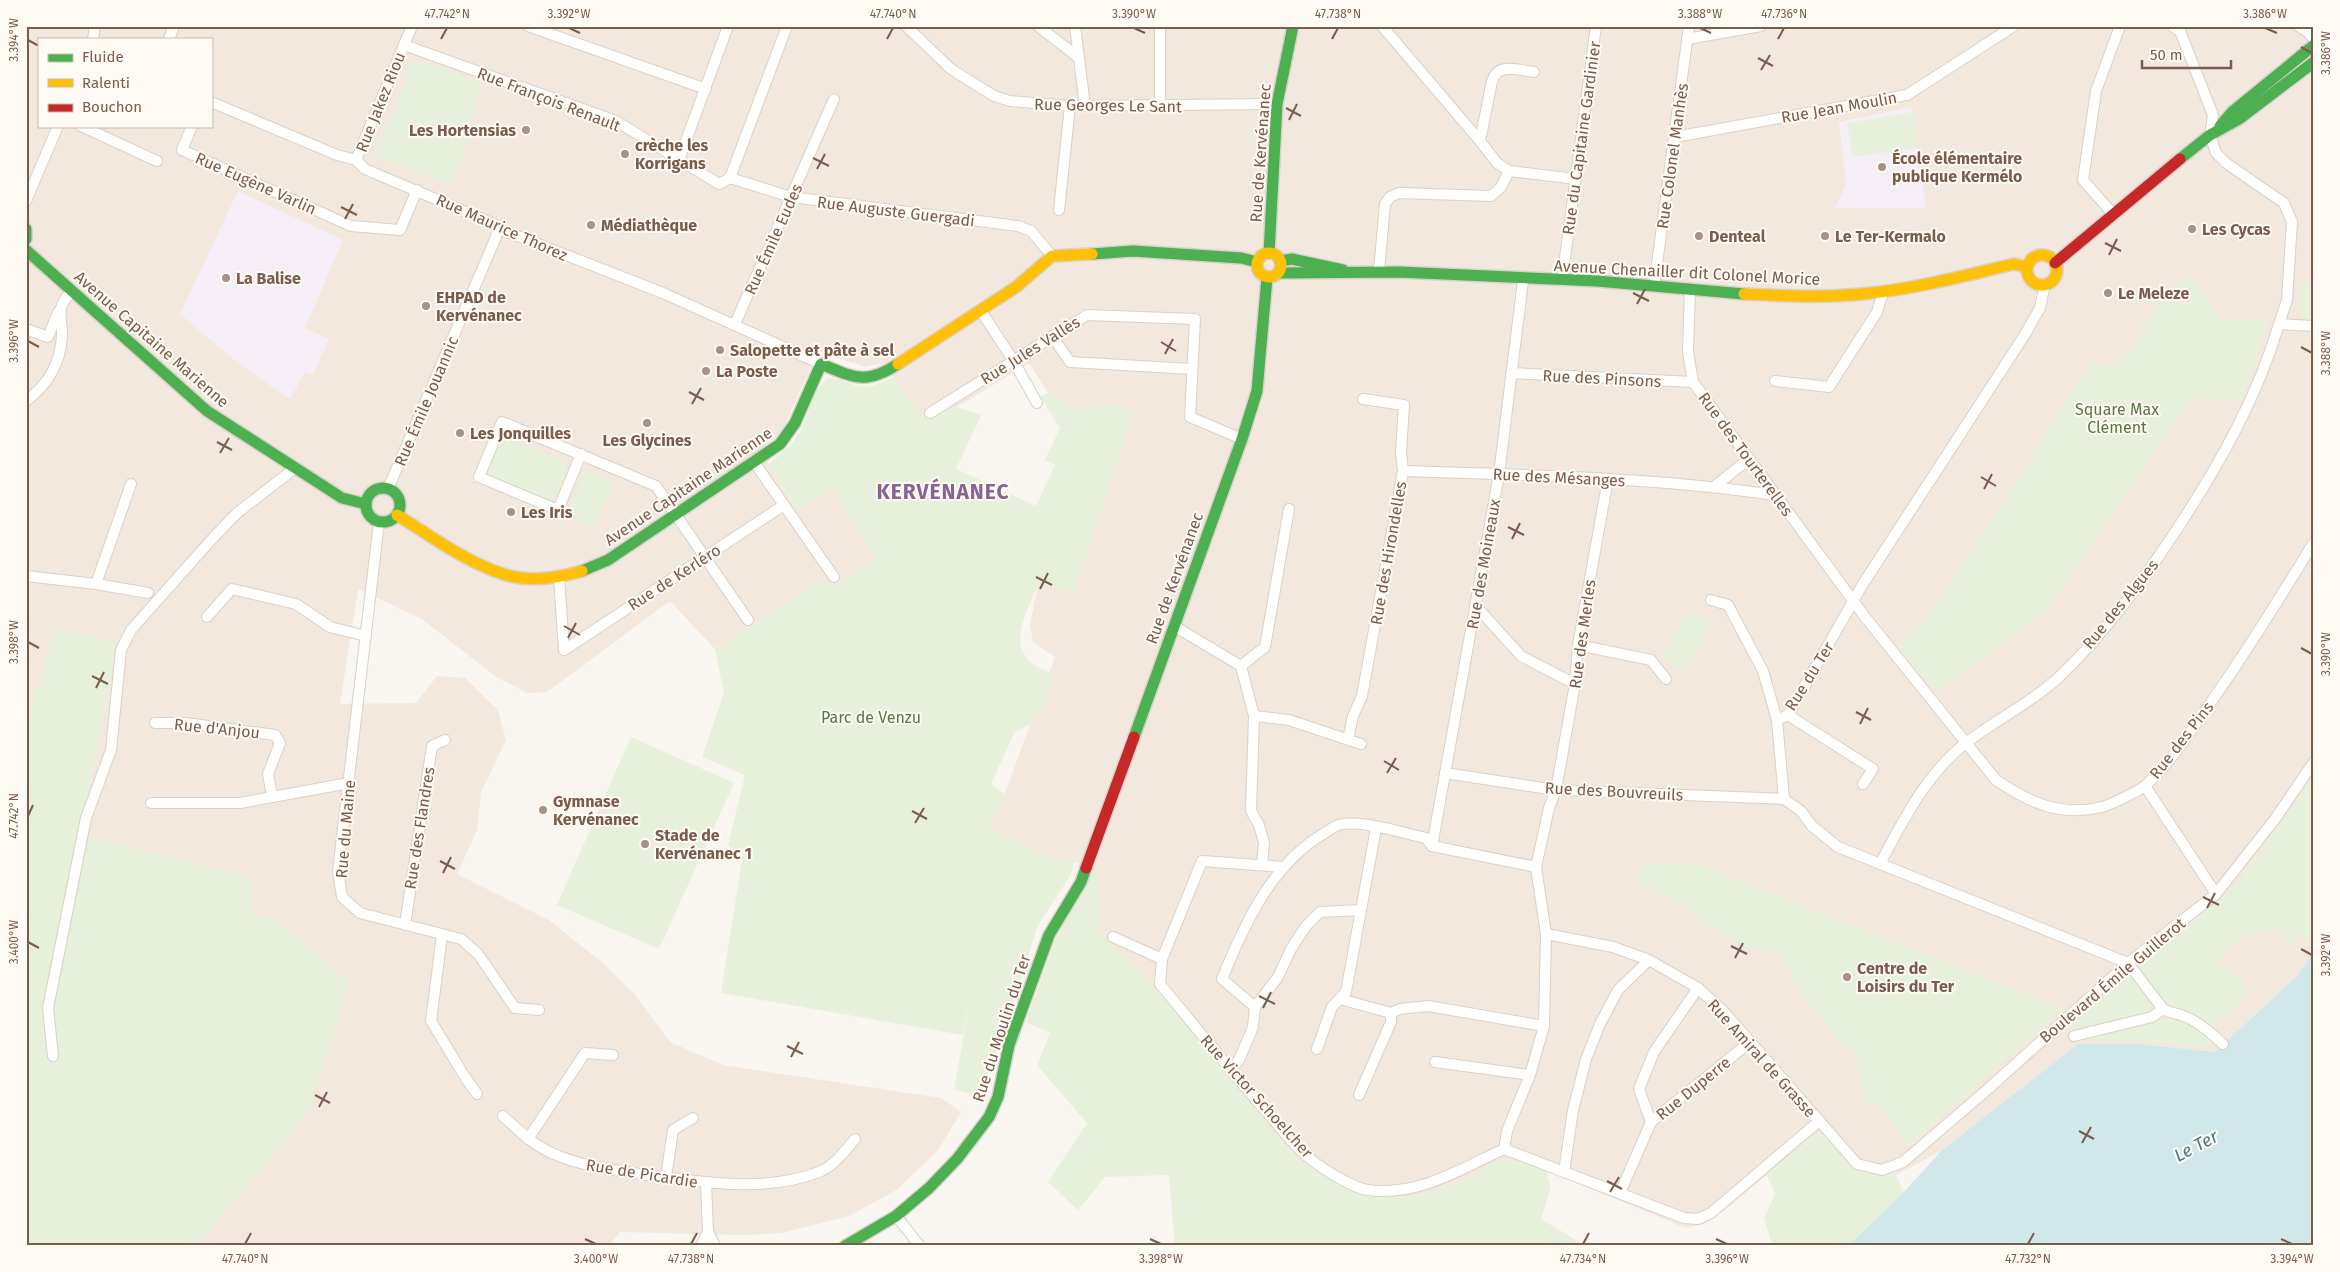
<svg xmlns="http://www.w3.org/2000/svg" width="2340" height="1272" viewBox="0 0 2340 1272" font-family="'Fira Sans',sans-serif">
<rect width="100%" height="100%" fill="#f9f5f0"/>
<!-- residential -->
<path fill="#f2e8de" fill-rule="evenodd" d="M26,26H2314V950L2299,974L2215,1052L2138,1044H2078L1941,1151L1896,1175L1877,1176L1854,1169L1826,1136L1817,1134L1717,1216L1701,1225L1685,1228L1546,1170L1497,1161L1460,1182L1407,1198L1366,1195L1335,1183L1297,1159L1179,1014L1099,930L1100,874L1074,861H1056L988,829L1005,793L1055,657L1033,642L1030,625L1038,584L1074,592L1113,405L1077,408L1048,393L1029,363L957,407L924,418L883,363L865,367L818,351L781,433L760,449L797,510L833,488L876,558L836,585L818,583L715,649L670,601L547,692L527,693L495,676L422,619L358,589L340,704L416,703L437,676L465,678L498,710L506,740L481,792L477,830L457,874L549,920L604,964L635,995L670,1042L723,1065L941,1098L961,1112L938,1150L898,1189L849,1216L781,1233L745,1235L620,1232L608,1246H198L26,989ZM39,39H211V126H39Z"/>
<!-- education -->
<g fill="#f6eef6">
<polygon points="1911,107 1926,208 1835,208 1846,185 1839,122"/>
<polygon points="238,191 343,240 305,328 329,339 313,375 305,372 290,399 238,363 180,314"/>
</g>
<!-- green -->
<g fill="#e7f0db">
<polygon points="421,61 484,83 472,105 477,109 471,122 476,125 450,185 375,155 408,77 402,74 410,63"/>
<polygon points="1913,112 1918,148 1853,157 1847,123"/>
<polygon points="2192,278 2222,320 2269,320 2242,400 2192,398 2044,614 1936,692 1898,647 1929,617 1968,558 2091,363 2107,367 2120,364 2172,286"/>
<polygon points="2299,284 2314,284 2314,318 2305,317 2298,312"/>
<path d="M893,377L924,418L957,407L981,415L956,469L1036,506L1055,465L1045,460L1060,428L1040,397L1048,393L1077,408L1113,405L1134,412L1074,592L1038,584C1030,606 1009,639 1028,660C1034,666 1045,670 1052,674L1043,709L1029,725L1014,733L991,784L1005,794L988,829L1056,861H1074L1070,876L1037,927L1015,999L981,1096L954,1090L973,982L963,1035L721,993L743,854L728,846L745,775L702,757L724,693L715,649L818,583L836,585L876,558L833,488L797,510L769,463C782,454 793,445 801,430C809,413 813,392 827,378C842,378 855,389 870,386C878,385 886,380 893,377Z"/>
<polygon points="505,436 565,462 568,468 556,496 549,499 486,476 501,438"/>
<polygon points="585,470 614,483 593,528 564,516"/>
<polygon points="1693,611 1706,621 1714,620 1690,662 1679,669 1661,656 1687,614"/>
<polygon points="56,628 117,643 80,835 249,878 253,918 273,918 350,983 309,1111 198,1246 26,1246 26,726"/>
<polygon points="631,737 734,783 659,949 557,905"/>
<polygon points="2314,778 2314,940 2298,937 2291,945 2283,940 2285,935 2274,926 2266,935 2257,929 2251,937 2245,934 2239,943 2234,940 2218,962 2245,982 2245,997 2214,1026 2201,1022 2184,1009 2170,1010 2136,968 2234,888"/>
<polygon points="1641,863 1699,865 2063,1009 1909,1146 1878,1103 1868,1105 1855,1055 1841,1043 1806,1000 1778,952 1745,947 1708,925 1690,908 1634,881"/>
<polygon points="1093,870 1100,874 1099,930 1179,1014 1297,1159 1335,1183 1366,1195 1407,1198 1460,1182 1497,1161 1520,1161 1546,1170 1551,1187 1541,1219 1586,1246 1175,1246 1169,1175 1105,1177 1078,1210 1048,1182 1087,1123 1037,1065 1050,1033 1026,1022 1055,941"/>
<polygon points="2128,973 2143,991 2150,1009 2141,1016 2079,1030 2073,1028 2071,1022"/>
<polygon points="2182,1017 2208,1036 2208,1047 2139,1041 2082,1040 2089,1035"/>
<path d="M1817,1134C1826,1136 1829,1141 1835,1147C1856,1171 1863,1178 1896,1175L1904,1192L1848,1246H1771L1772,1244L1764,1218L1775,1194L1767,1175Z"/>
</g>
<!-- water -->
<polygon fill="#d0e8ea" points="2314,950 2314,1246 1848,1246 1904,1192 1941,1151 2078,1044 2138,1044 2215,1052 2299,974"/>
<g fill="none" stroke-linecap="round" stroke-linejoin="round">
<!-- street casing -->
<g stroke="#d7d1cb" stroke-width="12">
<g id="street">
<polyline points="528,26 706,89"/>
<polyline points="906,26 951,69 994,96 1010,101 1070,106 1277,104"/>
<polyline points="1038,26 1079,58"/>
<polyline points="1075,26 1085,106"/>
<polyline points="1160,26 1160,106"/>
<polyline points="1382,26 1480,141"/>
<polyline points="2172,26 2180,31 2213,115 2210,135 2216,153 2226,163 2284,203 2292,222 2287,300 2279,324"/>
<polyline points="2298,26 2308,32 2314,40"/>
<polyline points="93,39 95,26"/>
<polyline points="169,39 174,26"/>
<polyline points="1687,39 1761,26"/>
<polyline points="404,45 616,121 719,184 730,178 787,26"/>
<path d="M1534,72C1518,70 1498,62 1492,81L1480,141L1497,163L1509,171L1576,179"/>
<polyline points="211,102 337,155 356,160 365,169 494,224 497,228 663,293 821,364"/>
<polyline points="81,126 157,161"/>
<polyline points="192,126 182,150 351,226 400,230 417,190"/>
<polyline points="1675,137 1907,95 2014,26"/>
<polyline points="356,160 412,26"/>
<polyline points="679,160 728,26"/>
<polyline points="730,178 791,197 1018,226 1031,231 1052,256"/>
<polyline points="26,201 58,126"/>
<polyline points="1059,210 1070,106"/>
<polyline points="2114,215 2083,180 2096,91 2120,26"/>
<polyline points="1379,271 1385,204 1390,197 1399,193 1491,196 1501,187 1509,171"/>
<polyline points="1562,280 1596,26"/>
<polyline points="1654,286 1689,26"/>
<path d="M1690,290L1688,352L1693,382L1865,617L1996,780C2030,803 2060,817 2102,807C2112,804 2139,791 2146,785C2170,763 2189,734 2207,708C2245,654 2280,598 2314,542"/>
<polyline points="981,311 1013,360 1037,403"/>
<polyline points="735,324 834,99"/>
<polyline points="26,329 48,337 58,312"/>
<polyline points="1052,336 1070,362 1192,369"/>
<polyline points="1511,373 1693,382"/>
<polyline points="1775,381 1829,387 1877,312 1883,292"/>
<path d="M26,401C48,385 61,362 62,335C62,315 55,309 71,292"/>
<polyline points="930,413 1087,315 1195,319 1190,417 1242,439"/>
<polyline points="581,454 558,510 479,477 502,422 656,486 748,620"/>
<polyline points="754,462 834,577"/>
<path d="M1403,471C1527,475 1652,477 1775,495"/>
<polyline points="1715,486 1749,459"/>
<polyline points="388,489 496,237 497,228"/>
<polyline points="379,522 338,871 342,897 360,913 461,939 478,954 515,1008 539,1010"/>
<polyline points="26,576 96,584 131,484"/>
<polyline points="559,578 564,650 784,505"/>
<polyline points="96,584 148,593"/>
<polyline points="1711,600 1728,605 1763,671 1777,720"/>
<polyline points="1475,605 1521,656 1575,684"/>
<polyline points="207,617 232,589 296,604 330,627 366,636"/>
<polyline points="1174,626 1241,666 1254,716 1251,811 1259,825 1264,843 1262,865"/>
<polyline points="1578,645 1651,660 1666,679"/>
<polyline points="1241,666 1265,647 1289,509"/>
<polyline points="1788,715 1873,769 1863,784"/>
<polyline points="1254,716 1289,720 1361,744"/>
<polyline points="155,723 186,723 275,735 280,743 268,774 272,796"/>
<polyline points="1348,739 1353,716 1362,696 1403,471 1401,452 1404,405 1363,399"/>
<polyline points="1445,773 1556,790 1784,799"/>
<polyline points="2145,786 2216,894"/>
<polyline points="1784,799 1777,720 1788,715 1863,584 2024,336 2040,308 2045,284"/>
<path d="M1784,799L1801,811L1812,826L1838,847L2128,963L2163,1009C2171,1014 2178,1013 2186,1017C2200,1023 2212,1034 2223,1044"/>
<polyline points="151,803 240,803 349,783"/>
<polyline points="1432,846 1499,474 1523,281"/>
<polyline points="1432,846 1536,867"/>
<path d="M1880,864C1903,820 1927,773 1967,742C1996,720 2030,703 2057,679C2105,634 2145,578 2181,523C2222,460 2258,395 2279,324L2314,326"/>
<path d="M1284,867L1202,861L1162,959L1160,984C1192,1023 1224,1062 1257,1101C1274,1119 1289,1141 1308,1157C1321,1168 1352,1188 1368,1190C1418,1197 1460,1169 1504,1149L1684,1218L1698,1219L1711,1213L1818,1122"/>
<polyline points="405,925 432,746 445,740"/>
<polyline points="1546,934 1613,947 1649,960 1698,988 1725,1013 1857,1164 1882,1170 1903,1162 1988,1089 2128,963 2216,894 2275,819 2314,762"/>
<polyline points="442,935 431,1021 465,1077 477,1094"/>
<polyline points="1113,937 1162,959"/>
<polyline points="1340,999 1391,1013 1400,1009 1428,1006 1544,1026"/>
<path d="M1255,1007L1222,979C1244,925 1271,865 1323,834C1329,831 1336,824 1343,824C1367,821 1402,833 1426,838L1432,846"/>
<polyline points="2074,1036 2152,1017 2163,1009"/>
<polyline points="1317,1049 1332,1007 1346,992 1376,828"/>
<polyline points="53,1056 48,1008 86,818 111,750 121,650 131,630 212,539 237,513 294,469"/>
<polyline points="1435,1062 1530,1075"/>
<polyline points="1230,1069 1239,1060 1253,1027 1255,1007 1278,977 1291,949 1306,926 1320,912 1361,910"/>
<polyline points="1359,1095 1391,1022 1391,1013"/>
<path d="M503,1116C518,1130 534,1146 554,1154C584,1167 615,1170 646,1175C702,1182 765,1193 819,1172C834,1166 845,1151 855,1139"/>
<polyline points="1651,1122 1639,1089 1654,1052 1698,988"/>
<polyline points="528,1139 585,1053 613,1055"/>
<polyline points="1504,1149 1507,1131 1530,1075 1544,1026 1546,934 1536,867 1549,808 1556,790 1575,684 1578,645 1608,479"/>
<polyline points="1564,1172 1573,1110 1586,1059 1600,1024 1618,990 1649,960"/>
<polyline points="666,1177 673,1130 693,1118"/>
<polyline points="706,1183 708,1232"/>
<polyline points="1620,1193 1651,1122 1750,1042"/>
<polyline points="896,1216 920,1246"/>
<polyline points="701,1246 708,1232 715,1246"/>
</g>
</g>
<!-- fast casing -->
<g stroke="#d9d2cb" stroke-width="14">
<g id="fast">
<polyline points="2220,126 2232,112 2314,45"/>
<polyline points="2180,159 2210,135 2239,119 2314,62"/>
<polyline points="26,229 26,239"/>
<polyline points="26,250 207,411 342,498 366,504"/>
<polyline points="1269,253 1277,104 1293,26"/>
<polyline points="1092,254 1133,251 1241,258 1257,262"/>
<polyline points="1280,261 1292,259 1343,270"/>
<polyline points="1278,273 1399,272 1597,281 1744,294"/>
<circle cx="383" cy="505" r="17"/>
<path d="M582,571L608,560L780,444L795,423L821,364C855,378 866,385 898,364"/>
<polyline points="1134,737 1242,439 1257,391 1267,278"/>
<polyline points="845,1246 896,1216 929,1188 957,1159 989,1117 998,1097 1009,1045 1049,935 1081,882 1086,868"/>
</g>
</g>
<!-- slow casing -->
<g stroke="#d9d2cb" stroke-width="14">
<g id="slow">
<circle cx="1269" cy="265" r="12"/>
<circle cx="2042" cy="270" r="15"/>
<path d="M1744,294C1787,296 1829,298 1871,293C1919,288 1967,275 2014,264L2027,267"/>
<polyline points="898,364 1016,287 1052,256 1092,254"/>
<path d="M397,515C431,536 467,563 506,575C530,582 558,578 582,571"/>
</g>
</g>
<!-- jam casing -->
<g stroke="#d9d2cb" stroke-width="14">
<g id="jam">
<polyline points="2055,263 2180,159"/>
<polyline points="1086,868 1134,737"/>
</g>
</g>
<!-- street -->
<use href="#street" stroke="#fefefd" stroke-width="10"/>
<!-- fast -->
<use href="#fast" stroke="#4caf50" stroke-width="11"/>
<!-- slow -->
<use href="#slow" stroke="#ffc107" stroke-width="11"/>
<!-- jam -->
<use href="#jam" stroke="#c62828" stroke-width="11"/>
</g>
<!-- ticks -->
<path fill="none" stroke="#7a5c4d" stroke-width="2" d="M569,28L580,33M1134,28L1145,33M1700,28L1711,33M2265,28L2277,33M441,39L447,28M887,39L893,28M1332,39L1338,28M1778,39L1784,28M28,40L39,46M2301,47L2312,53M1758,58L1773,66M1761,70L1770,55M1286,108L1301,116M1289,120L1297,104M813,158L829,166M817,169L825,154M341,207L357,215M345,219L353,204M2105,243L2121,251M2109,255L2117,239M1633,293L1649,301M1637,304L1645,289M28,341L39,347M1161,342L1176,351M2301,347L2312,353M1165,354L1173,339M689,392L704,400M692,404L701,388M217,442L232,450M220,453L229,438M1981,477L1996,486M1984,489L1992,474M1508,527L1524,535M1512,539L1520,523M1036,577L1052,585M1040,589L1048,573M564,626L580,635M568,638L576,623M28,642L39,648M2301,648L2312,654M92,676L108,684M96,688L104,672M1856,712L1871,720M1860,724L1868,708M1384,761L1399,770M1387,773L1396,758M912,811L927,819M28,816L33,805M915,823L924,808M440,861L455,869M443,873L451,857M2203,897L2219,905M2207,908L2215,893M28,942L39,948M1731,946L1747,954M2301,949L2312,955M1735,958L1743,943M1259,996L1275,1004M1263,1008L1271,992M787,1046L803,1054M791,1057L799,1042M315,1095L330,1103M319,1107L327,1092M2079,1131L2094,1139M2082,1143L2091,1127M1607,1181L1622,1189M1610,1192L1619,1177M585,1239L596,1244M1150,1239L1161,1244M1716,1239L1727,1244M2281,1239L2292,1244M245,1244L251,1233M691,1244L697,1233M1583,1244L1589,1233M2028,1244L2034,1233"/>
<!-- markers -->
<g fill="#a69286" stroke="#fffaf3" stroke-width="2">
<circle cx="526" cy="130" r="5"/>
<circle cx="625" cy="154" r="5"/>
<circle cx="1882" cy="167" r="5"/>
<circle cx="591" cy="225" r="5"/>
<circle cx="2192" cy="229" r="5"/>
<circle cx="1699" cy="236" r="5"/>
<circle cx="1825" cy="236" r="5"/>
<circle cx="226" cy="278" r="5"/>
<circle cx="2108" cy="293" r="5"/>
<circle cx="426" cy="306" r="5"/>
<circle cx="720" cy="350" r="5"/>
<circle cx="706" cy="371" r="5"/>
<circle cx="647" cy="423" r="5"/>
<circle cx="460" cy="433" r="5"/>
<circle cx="511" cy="512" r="5"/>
<circle cx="543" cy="810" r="5"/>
<circle cx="645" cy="844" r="5"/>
<circle cx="1847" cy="977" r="5"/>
</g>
<g text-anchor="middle" stroke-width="4" stroke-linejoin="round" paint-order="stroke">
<!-- street labels -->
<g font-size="16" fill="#7a5c4d" stroke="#fffaf3">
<text transform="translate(549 99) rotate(21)" y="6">Rue François Renault</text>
<text transform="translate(380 102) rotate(-68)" y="6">Rue Jakez Riou</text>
<text transform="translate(1108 105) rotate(1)" y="6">Rue Georges Le Sant</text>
<text transform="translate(1839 107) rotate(-10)" y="6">Rue Jean Moulin</text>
<text transform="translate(1581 138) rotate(-82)" y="6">Rue du Capitaine Gardinier</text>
<text transform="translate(1260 153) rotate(-86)" y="6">Rue de Kervénanec</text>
<text transform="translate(1672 156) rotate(-82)" y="6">Rue Colonel Manhès</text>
<text transform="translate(256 183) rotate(24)" y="6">Rue Eugène Varlin</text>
<text transform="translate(896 211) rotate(7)" y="6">Rue Auguste Guergadi</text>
<text transform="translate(502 227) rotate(24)" y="6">Rue Maurice Thorez</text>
<text transform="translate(773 239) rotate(-66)" y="6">Rue Émile Eudes</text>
<text transform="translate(1687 272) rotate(3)" y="6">Avenue Chenailler dit Colonel Morice</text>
<text transform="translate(152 339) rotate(41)" y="6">Avenue Capitaine Marienne</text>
<text transform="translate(1030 350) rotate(-32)" y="6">Rue Jules Vallès</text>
<text transform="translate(1602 378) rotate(3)" y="6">Rue des Pinsons</text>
<text transform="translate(426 401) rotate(-67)" y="6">Rue Émile Jouannic</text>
<text transform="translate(1746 454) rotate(54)" y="6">Rue des Tourterelles</text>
<text transform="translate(1559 477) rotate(3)" y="6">Rue des Mésanges</text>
<text transform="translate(688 486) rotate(-34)" y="6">Avenue Capitaine Marienne</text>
<text transform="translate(1388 553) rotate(-80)" y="6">Rue des Hirondelles</text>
<text transform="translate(1483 564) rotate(-80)" y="6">Rue des Moineaux</text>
<text transform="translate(674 577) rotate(-33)" y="6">Rue de Kerléro</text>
<text transform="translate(1174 578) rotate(-70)" y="6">Rue de Kervénanec</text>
<text transform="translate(2120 604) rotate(-51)" y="6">Rue des Algues</text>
<text transform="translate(1582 634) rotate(-82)" y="6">Rue des Merles</text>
<text transform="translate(1809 676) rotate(-58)" y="6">Rue du Ter</text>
<text transform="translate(217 728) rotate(6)" y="6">Rue d'Anjou</text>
<text transform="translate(2181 740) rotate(-52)" y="6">Rue des Pins</text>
<text transform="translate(1614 791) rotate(3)" y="6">Rue des Bouvreuils</text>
<text transform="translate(419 828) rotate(-81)" y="6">Rue des Flandres</text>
<text transform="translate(345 829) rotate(-85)" y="6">Rue du Maine</text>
<text transform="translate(2112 980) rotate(-40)" y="6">Boulevard Émile Guillerot</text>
<text transform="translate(1001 1028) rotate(-72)" y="6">Rue du Moulin du Ter</text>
<text transform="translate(1762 1058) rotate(48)" y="6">Rue Amiral de Grasse</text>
<text transform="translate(1693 1088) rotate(-39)" y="6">Rue Duperre</text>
<text transform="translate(1257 1096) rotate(48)" y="6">Rue Victor Schoelcher</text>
<text transform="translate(642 1173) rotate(9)" y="6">Rue de Picardie</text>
</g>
<!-- poi labels -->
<g font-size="16" font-weight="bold" fill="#7a5c4d" stroke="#fffaf3" text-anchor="start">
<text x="516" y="136" text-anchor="end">Les Hortensias</text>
<text x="635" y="151">crèche les<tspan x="635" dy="18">Korrigans</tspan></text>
<text x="1892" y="164">École élémentaire<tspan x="1892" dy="18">publique Kermélo</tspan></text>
<text x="601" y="231">Médiathèque</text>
<text x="2202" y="235">Les Cycas</text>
<text x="1709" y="242">Denteal</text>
<text x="1835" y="242">Le Ter-Kermalo</text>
<text x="236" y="284">La Balise</text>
<text x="2118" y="299">Le Meleze</text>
<text x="436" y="303">EHPAD de<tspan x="436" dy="18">Kervénanec</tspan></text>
<text x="730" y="356">Salopette et pâte à sel</text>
<text x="716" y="377">La Poste</text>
<text x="470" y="439">Les Jonquilles</text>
<text x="647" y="446" text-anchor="middle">Les Glycines</text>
<text x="521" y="518">Les Iris</text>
<text x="553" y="807">Gymnase<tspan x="553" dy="18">Kervénanec</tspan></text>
<text x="655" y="841">Stade de<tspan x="655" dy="18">Kervénanec 1</tspan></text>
<text x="1857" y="974">Centre de<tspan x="1857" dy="18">Loisirs du Ter</tspan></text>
</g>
<!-- park labels -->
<g font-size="16" fill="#537a41" stroke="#fffaf3">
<text x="2117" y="415">Square Max<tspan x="2117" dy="18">Clément</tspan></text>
<text x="871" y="723">Parc de Venzu</text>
</g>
<!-- water labels -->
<g font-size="18" font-style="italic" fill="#437c86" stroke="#fffaf3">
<text transform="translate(2196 1146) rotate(-28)" y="6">Le Ter</text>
</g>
<!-- district labels -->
<g font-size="21" font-weight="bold" letter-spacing="1" fill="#846695" stroke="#fffaf3">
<text x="943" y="499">KERVÉNANEC</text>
</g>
</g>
<!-- border -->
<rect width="2340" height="1272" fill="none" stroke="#fffaf3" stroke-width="55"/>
<!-- legend -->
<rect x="38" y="38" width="175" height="90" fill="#fffaf3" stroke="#cabbb1"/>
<rect x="48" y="54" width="25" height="8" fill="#4caf50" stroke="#cabbb1"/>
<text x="82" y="62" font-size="15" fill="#7a5c4d">Fluide</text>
<rect x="48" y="79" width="25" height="8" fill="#ffc107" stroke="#cabbb1"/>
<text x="82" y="88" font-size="15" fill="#7a5c4d">Ralenti</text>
<rect x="48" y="104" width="25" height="8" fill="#c62828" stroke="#cabbb1"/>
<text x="82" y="112" font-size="15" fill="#7a5c4d">Bouchon</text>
<!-- scale -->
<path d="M2142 60v8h89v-8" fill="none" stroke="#7a5c4d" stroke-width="2.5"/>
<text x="2150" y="60" font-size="15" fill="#7a5c4d" stroke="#fffaf3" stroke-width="4" paint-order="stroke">50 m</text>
<rect x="28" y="28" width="2284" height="1216" fill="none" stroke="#7a5c4d" stroke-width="2"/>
<g font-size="12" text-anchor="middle" fill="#7a5c4d">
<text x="447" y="18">47.742°N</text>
<text x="569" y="18">3.392°W</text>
<text x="893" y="18">47.740°N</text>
<text x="1134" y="18">3.390°W</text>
<text x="1338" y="18">47.738°N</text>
<text x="1700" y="18">3.388°W</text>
<text x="1784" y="18">47.736°N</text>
<text x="2265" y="18">3.386°W</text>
<text transform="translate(14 40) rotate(-90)" y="4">3.394°W</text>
<text transform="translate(2326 53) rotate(-90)" y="4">3.386°W</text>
<text transform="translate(14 341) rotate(-90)" y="4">3.396°W</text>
<text transform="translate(2326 353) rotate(-90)" y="4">3.388°W</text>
<text transform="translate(14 642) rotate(-90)" y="4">3.398°W</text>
<text transform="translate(2326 654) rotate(-90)" y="4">3.390°W</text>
<text transform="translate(14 816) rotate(-90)" y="4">47.742°N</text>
<text transform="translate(14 942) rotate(-90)" y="4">3.400°W</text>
<text transform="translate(2326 955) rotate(-90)" y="4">3.392°W</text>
<text x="245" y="1263">47.740°N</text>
<text x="596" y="1263">3.400°W</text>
<text x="691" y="1263">47.738°N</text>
<text x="1161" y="1263">3.398°W</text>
<text x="1583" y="1263">47.734°N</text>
<text x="1727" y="1263">3.396°W</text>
<text x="2028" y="1263">47.732°N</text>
<text x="2292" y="1263">3.394°W</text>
</g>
</svg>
